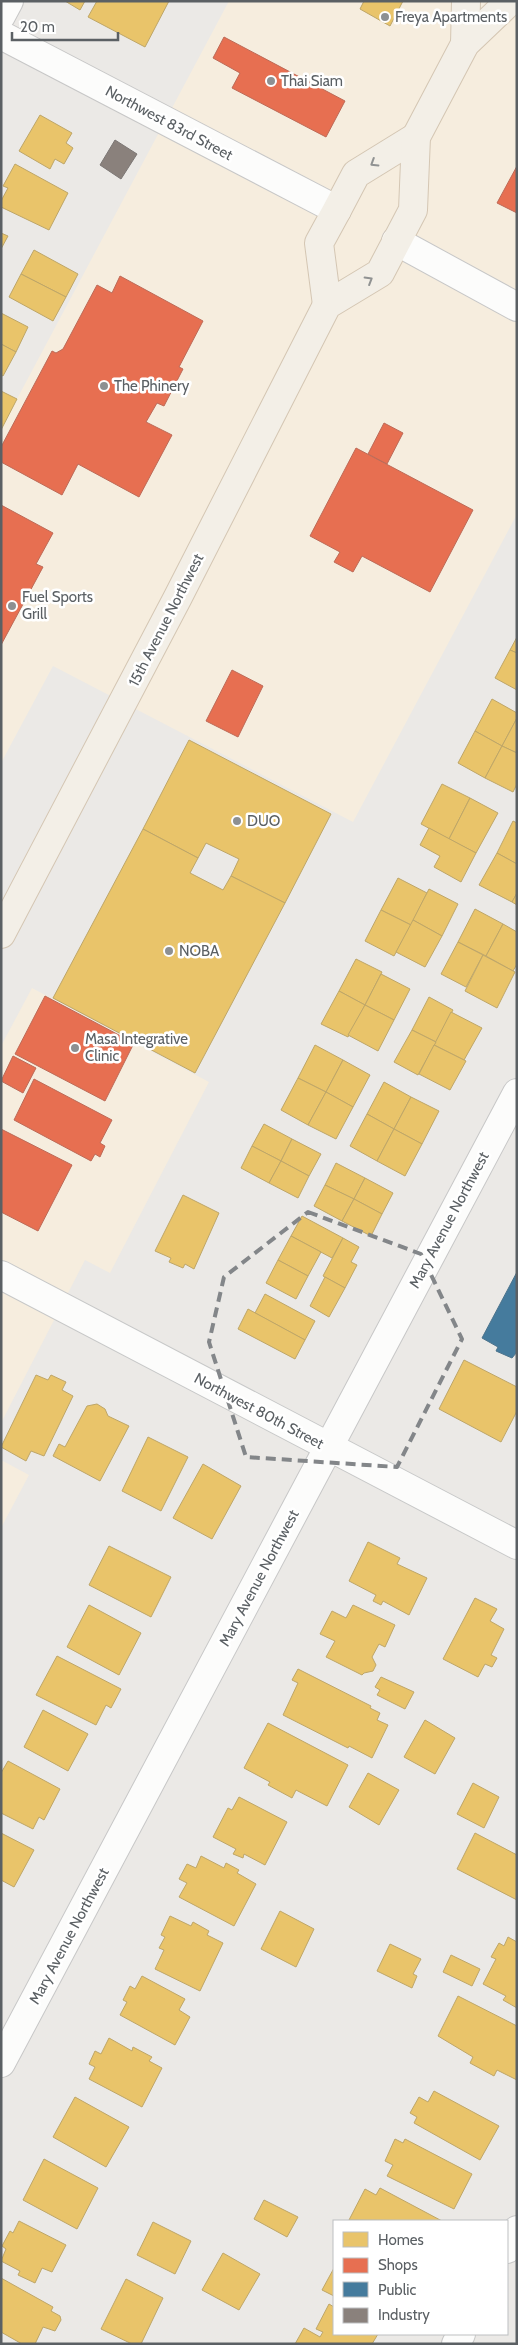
<svg xmlns="http://www.w3.org/2000/svg" width="518" height="2345" viewBox="0 0 518 2345" font-family="Cabin,sans-serif">
<rect width="100%" height="100%" fill="#ebe9e6"/>
<!-- commercial -->
<g fill="#f6edde">
<polygon points="229,1 517,1 517,514 353,822 53,666 1,763 1,429"/>
<polygon points="32,988 209,1082 110,1273 85,1260 1,1423 1,1046"/>
<polygon points="1,1460 29,1475 1,1528"/>
</g>
<!-- homes -->
<g fill="#e9c46a" stroke="#bea668">
<polygon points="65,1 85,1 80,10"/>
<polygon points="97,1 169,1 145,47 88,17"/>
<polygon points="364,1 403,1 390,26 360,9"/>
<polygon points="40,115 72,133 66,143 73,148 64,164 55,159 50,169 19,151"/>
<polygon points="15,164 68,193 49,230 1,207 1,201 8,188 3,186"/>
<polygon points="1,233 8,236 1,249"/>
<polygon points="34,250 78,274 66,297 21,274"/>
<polygon points="21,274 66,297 53,321 9,297"/>
<polygon points="1,313 28,327 16,352 1,344"/>
<polygon points="1,344 16,352 3,376 1,375"/>
<polygon points="1,391 17,399 1,430"/>
<polygon points="517,637 517,653 510,650"/>
<polygon points="510,650 517,653 517,690 495,678"/>
<polygon points="492,699 517,713 517,718 502,746 475,731"/>
<polygon points="517,718 517,753 502,746"/>
<polygon points="475,731 502,746 485,778 458,763"/>
<polygon points="189,740 331,814 285,903 231,876 239,859 206,843 198,858 143,829"/>
<polygon points="502,746 517,753 517,784 513,792 485,778"/>
<polygon points="442,784 470,798 449,839 421,824"/>
<polygon points="470,798 498,813 476,853 449,839"/>
<polygon points="513,821 517,823 517,864 497,853"/>
<polygon points="429,828 476,853 461,882 434,867 440,856 420,845"/>
<polygon points="143,829 198,858 190,873 223,890 231,876 285,903 195,1073 53,998"/>
<polygon points="497,853 517,864 517,893 512,902 479,885"/>
<polygon points="398,878 427,893 411,925 381,910"/>
<polygon points="429,889 458,904 442,936 413,920"/>
<polygon points="517,893 517,905 512,902"/>
<polygon points="475,909 503,924 486,956 458,942"/>
<polygon points="381,910 411,925 394,956 365,941"/>
<polygon points="413,920 442,936 425,967 396,952"/>
<polygon points="503,924 517,932 517,964 513,971 486,956"/>
<polygon points="458,942 483,955 466,987 441,974"/>
<polygon points="483,955 515,972 497,1008 465,991"/>
<polygon points="356,959 382,972 365,1005 339,991"/>
<polygon points="381,974 410,989 394,1020 365,1005"/>
<polygon points="339,991 365,1005 348,1037 321,1024"/>
<polygon points="429,997 453,1010 436,1042 412,1030"/>
<polygon points="365,1005 394,1020 378,1051 348,1035"/>
<polygon points="451,1012 482,1028 464,1060 434,1045"/>
<polygon points="412,1030 436,1042 418,1075 394,1062"/>
<polygon points="315,1045 343,1060 326,1092 298,1078"/>
<polygon points="434,1045 466,1061 450,1090 419,1074"/>
<polygon points="343,1060 370,1075 353,1107 326,1092"/>
<polygon points="298,1078 326,1092 308,1125 281,1110"/>
<polygon points="384,1082 411,1097 394,1129 367,1114"/>
<polygon points="326,1092 353,1107 336,1139 308,1125"/>
<polygon points="411,1097 439,1111 422,1144 394,1129"/>
<polygon points="367,1114 394,1129 377,1161 350,1146"/>
<polygon points="264,1124 292,1139 281,1161 252,1146"/>
<polygon points="394,1129 422,1144 405,1176 377,1161"/>
<polygon points="292,1139 321,1154 309,1176 281,1161"/>
<polygon points="252,1146 281,1161 269,1183 241,1168"/>
<polygon points="281,1161 309,1176 298,1198 269,1183"/>
<polygon points="336,1163 365,1178 354,1199 325,1185"/>
<polygon points="365,1178 393,1193 382,1214 354,1199"/>
<polygon points="325,1185 354,1199 342,1221 314,1206"/>
<polygon points="183,1195 219,1213 194,1269 185,1264 183,1268 169,1262 171,1258 155,1251"/>
<polygon points="354,1199 382,1214 371,1236 342,1221"/>
<polygon points="302,1216 343,1238 332,1258 291,1236"/>
<polygon points="291,1236 321,1252 308,1276 278,1260"/>
<polygon points="343,1238 359,1247 351,1262 357,1265 345,1288 323,1276"/>
<polygon points="278,1260 308,1276 296,1299 266,1283"/>
<polygon points="325,1277 345,1288 329,1317 310,1306"/>
<polygon points="265,1294 315,1321 305,1340 255,1313"/>
<polygon points="248,1309 305,1340 295,1359 238,1329"/>
<polygon points="464,1360 517,1387 517,1411 501,1442 439,1409"/>
<polygon points="36,1375 48,1380 51,1375 66,1382 62,1390 73,1396 44,1456 31,1451 26,1461 1,1447"/>
<polygon points="97,1404 105,1409 108,1416 129,1426 100,1481 53,1456 59,1444 65,1447 87,1406"/>
<polygon points="148,1437 188,1457 161,1511 122,1491"/>
<polygon points="203,1464 241,1486 212,1539 173,1518"/>
<polygon points="368,1542 400,1558 397,1564 427,1578 409,1615 383,1601 381,1605 373,1601 376,1595 349,1581"/>
<polygon points="109,1546 171,1577 151,1617 89,1585"/>
<polygon points="475,1598 497,1609 490,1621 504,1629 491,1655 497,1658 492,1667 485,1664 478,1677 443,1659"/>
<polygon points="89,1605 141,1633 119,1675 67,1647"/>
<polygon points="353,1605 395,1625 385,1647 379,1644 372,1657 376,1665 373,1671 364,1673 362,1675 326,1657 335,1641 320,1634 332,1611 346,1618"/>
<polygon points="57,1656 121,1689 111,1708 106,1705 96,1725 36,1695"/>
<polygon points="298,1669 371,1706 370,1708 380,1713 377,1720 388,1725 372,1758 349,1746 348,1748 283,1715 298,1683 292,1680"/>
<polygon points="381,1677 414,1692 405,1709 377,1695 380,1690 375,1687"/>
<polygon points="43,1710 88,1734 68,1771 24,1747"/>
<polygon points="425,1720 455,1738 435,1774 404,1757"/>
<polygon points="268,1723 348,1765 327,1806 296,1790 292,1798 268,1785 270,1782 244,1768"/>
<polygon points="8,1761 60,1789 44,1820 39,1817 33,1829 1,1813 1,1773"/>
<polygon points="368,1773 399,1790 379,1825 349,1807"/>
<polygon points="473,1783 499,1797 484,1828 457,1814"/>
<polygon points="239,1797 287,1822 265,1865 244,1854 243,1858 233,1854 236,1849 213,1837 228,1808 232,1810"/>
<polygon points="1,1833 34,1850 14,1887 1,1880"/>
<polygon points="475,1833 517,1855 517,1900 457,1869"/>
<polygon points="201,1856 224,1868 226,1863 239,1870 237,1873 256,1884 234,1926 179,1897 187,1883 179,1879 187,1864 196,1868"/>
<polygon points="280,1911 314,1929 296,1967 261,1949"/>
<polygon points="170,1916 191,1926 193,1922 209,1931 207,1935 223,1943 200,1991 155,1969 164,1950 159,1948 165,1937 161,1935"/>
<polygon points="508,1937 517,1942 517,2008 503,2000 506,1996 483,1984 496,1959 491,1957 499,1943 504,1946"/>
<polygon points="390,1944 421,1959 413,1974 417,1976 412,1988 377,1971"/>
<polygon points="451,1955 480,1969 472,1986 443,1972"/>
<polygon points="142,1976 185,1999 179,2010 190,2017 175,2045 120,2015 127,2002 123,2000 130,1986 135,1989"/>
<polygon points="458,1996 517,2026 517,2080 497,2070 494,2076 470,2063 473,2057 438,2036"/>
<polygon points="109,2038 132,2051 133,2047 152,2057 149,2061 162,2068 142,2107 89,2079 95,2067 89,2064 95,2051 101,2054"/>
<polygon points="434,2091 499,2126 480,2160 414,2123 417,2117 410,2113 419,2097 428,2102"/>
<polygon points="75,2097 129,2127 106,2167 53,2137"/>
<polygon points="395,2139 403,2143 405,2139 472,2174 454,2209 387,2176 393,2165 385,2161"/>
<polygon points="44,2159 98,2188 77,2229 23,2200"/>
<polygon points="380,2188 442,2221 349,2220 365,2189 376,2195"/>
<polygon points="264,2200 298,2217 287,2237 254,2219"/>
<polygon points="19,2221 66,2245 52,2272 42,2268 35,2283 18,2275 20,2271 1,2261 6,2249 2,2246 10,2231 13,2233"/>
<polygon points="153,2222 191,2241 175,2274 137,2255"/>
<polygon points="223,2253 260,2274 239,2310 202,2290"/>
<polygon points="334,2268 334,2296 322,2290"/>
<polygon points="1,2278 53,2307 51,2311 60,2316 61,2320 55,2331 43,2327 35,2344 22,2344 1,2332"/>
<polygon points="126,2279 163,2298 141,2344 132,2344 101,2329"/>
<polygon points="329,2304 334,2307 334,2334 378,2334 372,2344 295,2344 304,2328 320,2337 323,2332 316,2329"/>
</g>
<!-- shops -->
<g fill="#e76f51" stroke="#bd6a57">
<polygon points="224,37 345,101 326,137 232,88 240,73 213,58"/>
<polygon points="517,166 517,213 497,203"/>
<polygon points="120,276 203,321 179,367 183,369 164,406 157,403 146,422 172,435 139,497 78,464 62,495 1,462 1,447 52,351 56,353 63,349 97,285 112,293"/>
<polygon points="384,423 403,433 387,464 368,454"/>
<polygon points="356,448 473,510 430,592 362,556 353,572 334,562 340,552 310,536"/>
<polygon points="1,505 53,533 36,564 43,567 1,645"/>
<polygon points="232,670 263,686 238,737 206,721"/>
<polygon points="45,996 134,1043 105,1101 15,1054"/>
<polygon points="13,1056 36,1068 23,1093 1,1081"/>
<polygon points="34,1079 112,1120 100,1143 105,1146 100,1157 95,1154 91,1161 14,1120"/>
<polygon points="1,1129 72,1165 38,1231 1,1212"/>
</g>
<!-- public -->
<polygon fill="#457b9d" stroke="#4c738c" points="517,1272 517,1352 512,1358 496,1351 498,1347 482,1338"/>
<!-- industry -->
<polygon fill="#8a817c" stroke="#7c7775" points="115,140 137,154 121,179 100,165"/>
<g fill="none" stroke-linecap="round" stroke-linejoin="round">
<!-- street casing -->
<g stroke="#c7c7c7" stroke-width="30">
<g id="street">
<polyline points="1,16 9,1"/>
<polyline points="1,35 337,210"/>
<polyline points="396,241 517,307"/>
<polyline points="1,2063 517,1093"/>
<polyline points="507,2249 517,2230"/>
<polyline points="456,2344 461,2334"/>
</g>
</g>
<!-- secondary casing -->
<g stroke="#c7c8c8" stroke-width="30">
<polyline id="secondary" points="1,1275 517,1545"/>
</g>
<!-- primary casing -->
<g stroke="#d4c6b3" stroke-width="30">
<g id="primary">
<polyline points="465,44 466,1"/>
<polyline points="327,305 319,243 337,210 356,174 416,137"/>
<polyline points="1,934 178,597 327,305 380,273 413,210 416,137 465,44 510,1"/>
</g>
</g>
<!-- street -->
<use href="#street" stroke="#fcfcfb" stroke-width="28"/>
<!-- secondary -->
<use href="#secondary" stroke="#fcfcfb" stroke-width="28"/>
<!-- primary -->
<use href="#primary" stroke="#f3efe7" stroke-width="28"/>
</g>
<!-- one-way arrows -->
<defs><path id="oneway-chevron" d="M-2-3.5L2.5 0L-2 3.5" fill="none" stroke-width="1.6" stroke-linecap="round" stroke-linejoin="round" transform="scale(1.25)"/></defs>
<g stroke="#909292">
<use href="#oneway-chevron" transform="translate(374 163) rotate(148)"/>
<use href="#oneway-chevron" transform="translate(369 280) rotate(-31)"/>
</g>
<!-- marked area -->
<path fill="none" stroke="#838689" stroke-width="4" stroke-dasharray="10 6" stroke-linejoin="round" d="M308,1212L421,1254L462,1339L397,1467L246,1457L209,1342L224,1277Z"/>
<!-- markers -->
<g fill="#8d9092" stroke="#fff" stroke-width="2">
<circle cx="385" cy="17" r="5"/>
<circle cx="271" cy="81" r="5"/>
<circle cx="104" cy="386" r="5"/>
<circle cx="12" cy="606" r="5"/>
<circle cx="237" cy="821" r="5"/>
<circle cx="169" cy="951" r="5"/>
<circle cx="75" cy="1048" r="5"/>
</g>
<g text-anchor="middle" stroke-width="5" stroke-linejoin="round" paint-order="stroke">
<!-- poi labels -->
<g font-size="15" fill="#5b6064" stroke="#fff" text-anchor="start">
<text x="395" y="22">Freya Apartments</text>
<text x="281" y="86">Thai Siam</text>
<text x="114" y="391">The Phinery</text>
<text x="22" y="602">Fuel Sports<tspan x="22" dy="17">Grill</tspan></text>
<text x="247" y="826">DUO</text>
<text x="179" y="956">NOBA</text>
<text x="85" y="1044">Masa Integrative<tspan x="85" dy="17">Clinic</tspan></text>
</g>
<!-- street labels -->
<g font-size="15" fill="#5b6064" stroke="#fff">
<text transform="translate(169 123) rotate(28)" y="5">Northwest 83rd Street</text>
<text transform="translate(166 620) rotate(-63)" y="5">15th Avenue Northwest</text>
<text transform="translate(449 1220) rotate(-62)" y="5">Mary Avenue Northwest</text>
<text transform="translate(259 1411) rotate(28)" y="5">Northwest 80th Street</text>
<text transform="translate(259 1578) rotate(-62)" y="5">Mary Avenue Northwest</text>
<text transform="translate(69 1936) rotate(-62)" y="5">Mary Avenue Northwest</text>
</g>
</g>
<!-- border -->
<rect width="518" height="2345" fill="none" stroke="#5b6064" stroke-width="5"/>
<!-- legend -->
<rect x="333" y="2220" width="175" height="115" fill="#ffffff" stroke="#bdbfc1"/>
<rect x="343" y="2232" width="25" height="15" fill="#e9c46a" stroke="#bdbfc1"/>
<text x="378" y="2245" font-size="15" fill="#5b6064">Homes</text>
<rect x="343" y="2258" width="25" height="15" fill="#e76f51" stroke="#bdbfc1"/>
<text x="378" y="2270" font-size="15" fill="#5b6064">Shops</text>
<rect x="343" y="2282" width="25" height="15" fill="#457b9d" stroke="#bdbfc1"/>
<text x="378" y="2295" font-size="15" fill="#5b6064">Public</text>
<rect x="343" y="2308" width="25" height="15" fill="#8a817c" stroke="#bdbfc1"/>
<text x="378" y="2320" font-size="15" fill="#5b6064">Industry</text>
<!-- scale -->
<path d="M12 32v8h106v-8" fill="none" stroke="#5b6064" stroke-width="2.5"/>
<text x="20" y="32" font-size="15" fill="#5b6064" stroke="#ffffff" stroke-width="4" paint-order="stroke">20 m</text>
</svg>
